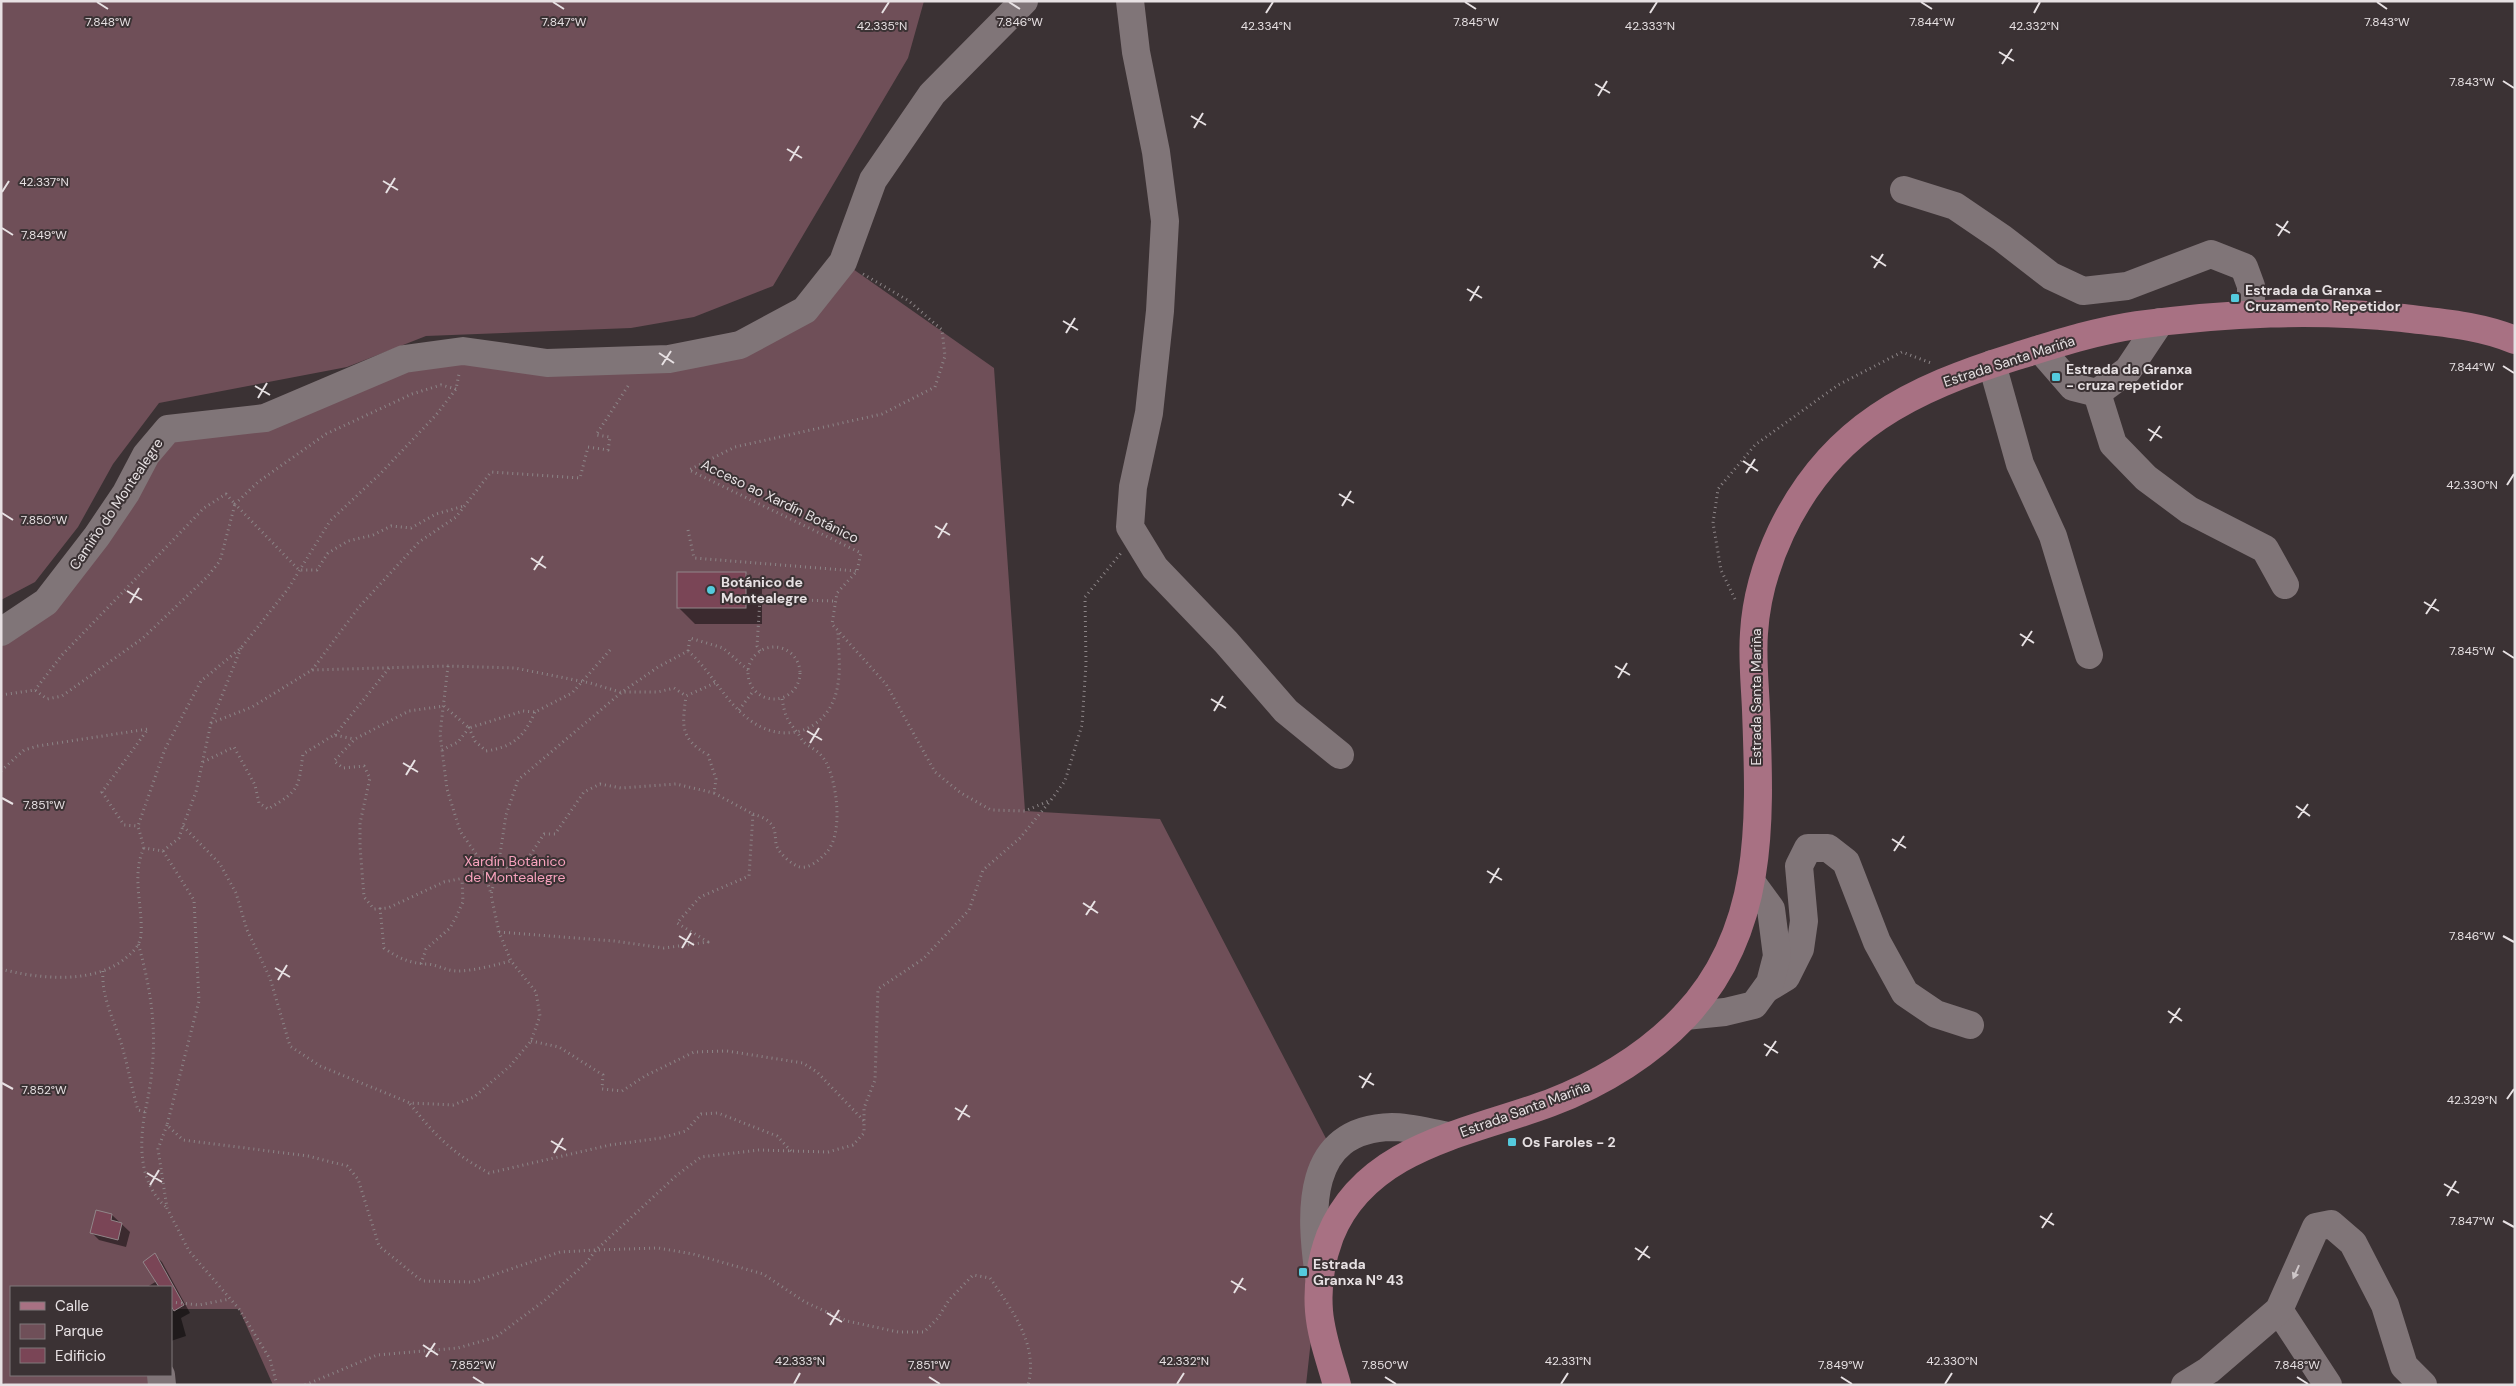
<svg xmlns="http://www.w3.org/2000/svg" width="2516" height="1386" viewBox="0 0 2516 1386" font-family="'DM Sans',sans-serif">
<rect width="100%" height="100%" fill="#3b3234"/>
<!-- green -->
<g fill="#6f4f58">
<polygon points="1,1 924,1 908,58 773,286 694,317 631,328 426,336 347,367 159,403 113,464 78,527 35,582 1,600"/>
<polygon points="843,262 994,368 1025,811 1160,819 1332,1150 1306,1385 273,1385 239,1309 171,1309 171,1287 11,1287 11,1375 157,1375 159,1385 7,1385 1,1382 1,632 46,601 168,429 463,351 645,360 805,310"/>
</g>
<!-- shadow -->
<g fill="#0007">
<polygon points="745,573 762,589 762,624 695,624 679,608"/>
<polygon points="112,1215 130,1232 126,1247 99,1240 91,1232"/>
<polygon points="155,1255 162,1262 190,1313 181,1318 186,1336 171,1341 171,1287 147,1287 157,1281"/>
</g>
<!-- building -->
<g fill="#7a4556" stroke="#918689">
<rect x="677" y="572" width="69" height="36"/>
<polygon points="96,1210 112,1214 111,1220 122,1223 118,1240 90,1233"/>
<polygon points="155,1253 184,1305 174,1311 171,1306 171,1287 159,1287 143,1262"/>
</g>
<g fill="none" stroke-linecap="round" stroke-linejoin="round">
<!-- path -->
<g stroke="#8c8587" stroke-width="3" stroke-dasharray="1 4" stroke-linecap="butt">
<polyline points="863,274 909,301 942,330 945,356 935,387 882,414 735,447 689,470 861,553 857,571 837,593 832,624 886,684 935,772 961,793 991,810 1025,811 1051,800 1065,781 1082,725 1086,664 1085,597 1121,553"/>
<polyline points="456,389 441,385 412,394 326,434 258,482 235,504 299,570 317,570 328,553 348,541 373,535 391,526 411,528 436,514 464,506"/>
<polyline points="688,530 694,558 856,571"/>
<polyline points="1735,599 1721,570 1713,523 1718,489 1755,445 1838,385 1902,352 1931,363"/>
<circle cx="774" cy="673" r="26"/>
<polyline points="241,648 211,723 196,792 183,826 179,838 163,851 144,848 138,826 165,749 201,681 241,648 288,589 330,521 381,473 436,415 456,389 459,374"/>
<polyline points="688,651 690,638 723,648 748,670"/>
<polyline points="760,651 757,646 760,599 836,601"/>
<polyline points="448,666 440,734 447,789 460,831 481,861 491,894"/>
<polyline points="312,670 359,607 419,542 456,517 491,472 580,478 588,447 608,450 610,437 596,435 630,383"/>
<polyline points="1,695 35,690 47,699 62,696 143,638 207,577 220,561 235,504 226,494 204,508 62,655 35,690"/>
<polyline points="739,710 754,690"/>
<polyline points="211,723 252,707 312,670 448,666 515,668 590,683 620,692 658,692 674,688 686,696 715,683"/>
<polyline points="335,735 390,667"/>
<path d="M442,750L458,742L469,728L475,741L486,751C513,747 524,737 535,712"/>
<path d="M203,762L234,747L255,785L259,803L268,809C300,790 298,789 303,754L334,735L354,739"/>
<polyline points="1,771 24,750 38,746 148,729 102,792 124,825 138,826"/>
<path d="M753,814C759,816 766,818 770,823C776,828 775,837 776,844C778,853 792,865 800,867C810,869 820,859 826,853C844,834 837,783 826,762C821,753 814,749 806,744C802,741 800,736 797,732C786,719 785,715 782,699"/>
<path d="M183,826L220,864L236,893L247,930L270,978L290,1046L320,1066L410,1103L453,1105L474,1097L510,1066L531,1041L540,1016L536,992L511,961L499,932L491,895L499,861L506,815L518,780L622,692L658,667L688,651C710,670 723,698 746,717C782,748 831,732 838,684C841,667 838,647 838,630"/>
<polyline points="163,851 194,900 199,1001 167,1125 183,1140 308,1156 347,1166 358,1179 379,1246 422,1281 473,1282 560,1252 596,1250 677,1175 701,1157 759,1150 828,1152 853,1145 864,1133 864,1108 875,1080 878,989 923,959 969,910 983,870 1020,838 1051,800"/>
<polyline points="499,861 509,870 527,860 544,834 555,834 584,792 600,784 621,788 676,784 714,793"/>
<polyline points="484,874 444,882 388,908 374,909 364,897 360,846 360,823 370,778 364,766 343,768 334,761 355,739 409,711 444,706 469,728 523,711 535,712 572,693 610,650"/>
<path d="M380,908L384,948C398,958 409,963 426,964C436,964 446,971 457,971C474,971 494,965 511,961"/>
<path d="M499,932L614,941L664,948L708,942L677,923L700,897L749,876L753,814L714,793L716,779L708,755C680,738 682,727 686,696"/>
<polyline points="421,964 426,949 450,928 456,917 463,902 462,879"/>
<path d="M1,969C39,979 95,985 127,957C134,951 140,945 141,935C143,906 131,875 144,848"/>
<path d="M103,971C101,997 115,1022 122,1046C128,1067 132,1089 138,1110L145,1112C159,1050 155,1003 138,943"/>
<polyline points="531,1041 559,1047 603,1075 602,1089 622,1091 645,1076 694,1052 727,1051 803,1063 817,1072 864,1121"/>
<path d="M410,1104C436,1136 452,1153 489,1173L610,1145L661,1138L686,1131L701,1114L718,1113L777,1136L791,1151"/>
<path d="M145,1112C139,1145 139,1183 166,1207"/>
<polyline points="167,1125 158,1149 167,1208 189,1251 239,1309 270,1359 277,1385"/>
<polyline points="171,1302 199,1305 230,1299"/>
<path d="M305,1385L377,1355L458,1348L496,1337L544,1301L587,1262L596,1250L658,1248L693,1254L763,1274L805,1302L847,1321L898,1332H924L938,1318L949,1300L973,1275L990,1278C1012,1310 1039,1345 1028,1385"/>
</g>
<!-- minor -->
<g stroke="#807578" stroke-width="28">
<polyline points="1130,1 1136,52 1156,152 1165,221 1160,311 1149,413 1133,487 1130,527 1155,568 1226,642 1286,711 1340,755"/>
<polyline points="1904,190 1955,206 2002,238 2051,276 2083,291 2127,286 2211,254 2244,267 2251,286 2251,312"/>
<polyline points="2040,349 2073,387 2097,393 2128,370 2160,322"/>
<polyline points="1992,364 2020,464 2053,536 2089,655"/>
<polyline points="2097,393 2113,444 2146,478 2189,510 2265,549 2285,585"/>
<polyline points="1,632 46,602 97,536 126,493 146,455 168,429 265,418 404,359 463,351 547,363 669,359 740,345 805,310 843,262 873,180 932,94 1024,1"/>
<polyline points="1766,989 1786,977 1800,949 1804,921 1799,866 1808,848 1828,848 1846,862 1877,942 1905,993 1936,1014 1970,1025"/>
<polyline points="1685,1016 1725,1012 1754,1005 1770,983 1777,956 1771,909 1752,883"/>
<path d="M1319,1277C1310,1213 1304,1129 1392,1127C1410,1127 1431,1133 1449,1136"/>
<polyline points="2279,1310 2328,1385"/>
<polyline points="161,1375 162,1385"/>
<polyline points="2185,1385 2209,1370 2279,1310 2316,1227 2331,1224 2353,1243 2385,1305 2404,1366 2423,1385"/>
</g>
<!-- major -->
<path stroke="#a87183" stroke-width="28" d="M1337,1385C1330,1360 1321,1336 1319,1311C1317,1285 1321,1260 1330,1236C1366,1146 1470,1133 1550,1103C1602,1083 1647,1056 1685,1016C1766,930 1760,819 1756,710C1755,685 1752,658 1754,633C1756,599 1766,564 1781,532C1831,427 1911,389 2017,356C2056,344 2096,331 2137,325C2228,313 2312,309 2403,318C2442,323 2479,325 2515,340"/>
</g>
<!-- one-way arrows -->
<defs><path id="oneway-solid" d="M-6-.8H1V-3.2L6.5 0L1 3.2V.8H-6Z" transform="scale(1.25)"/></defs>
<use fill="#cdc6c8" href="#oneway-solid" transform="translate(2296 1272) rotate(114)"/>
<!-- ticks -->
<path fill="none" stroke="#e7e1e3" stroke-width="2" d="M97,2L108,9M553,2L564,9M1009,2L1020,9M1465,2L1476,9M1921,2L1932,9M2377,2L2387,9M882,13L889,2M1266,13L1273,2M1650,13L1657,2M2034,13L2040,2M1999,52L2014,61M2002,64L2012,49M2503,81L2514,88M1595,84L1610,93M1598,96L1607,81M1191,116L1206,125M1194,128L1203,113M787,149L802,158M790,161L799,146M383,181L398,190M2,192L9,181M386,193L395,178M2276,224L2290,233M2,228L13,235M2278,236L2288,221M1871,256L1886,266M1874,268L1883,254M1467,289L1482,298M1470,301L1479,286M1063,321L1078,330M1066,333L1075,318M659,353L674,363M662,365L671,351M2503,366L2514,373M255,386L270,395M258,398L267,383M2148,429L2162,438M2150,441L2160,426M1743,461L1758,471M1746,473L1755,459M2507,485L2514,474M1339,494L1354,503M1342,506L1351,491M2,513L13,520M935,526L950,535M938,538L947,523M531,558L546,568M534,570L543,556M127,591L142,600M2424,602L2439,611M130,603L139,588M2426,614L2436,599M2020,634L2034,643M2022,646L2032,631M2503,651L2514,658M1615,666L1630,675M1618,678L1627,663M1211,699L1226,708M1214,711L1223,696M807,731L822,740M810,743L819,728M403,763L418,772M406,775L415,760M2,798L13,804M2296,806L2310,816M2298,818L2308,804M1892,839L1906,848M1894,851L1904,836M1487,871L1502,880M1490,883L1499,868M1083,903L1098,913M1086,915L1095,901M679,936L694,945M2503,936L2514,942M682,948L691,933M275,968L290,977M278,980L287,965M2168,1011L2182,1021M2170,1023L2180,1008M1764,1044L1778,1053M1766,1056L1776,1041M1359,1076L1374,1085M2,1083L13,1089M1362,1088L1371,1073M2507,1099L2514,1089M955,1108L970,1117M958,1120L967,1105M551,1141L566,1150M554,1153L563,1138M147,1173L162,1182M2444,1184L2459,1193M150,1185L159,1170M2447,1196L2456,1181M2040,1216L2054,1225M2503,1221L2514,1227M2042,1228L2052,1213M1635,1248L1650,1258M1638,1260L1648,1246M1231,1281L1246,1290M1234,1293L1243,1278M827,1313L842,1322M830,1325L839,1310M423,1345L438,1355M426,1357L435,1343M473,1377L484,1384M929,1377L940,1384M1385,1377L1396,1384M1841,1377L1852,1384M2297,1377L2308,1384M794,1384L800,1373M1177,1384L1184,1373M1561,1384L1568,1373M1945,1384L1952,1373"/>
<!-- markers -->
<g fill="#54cadd" stroke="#3b3234" stroke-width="2">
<rect x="2230" y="293" width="10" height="10" rx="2.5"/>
<rect x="2051" y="372" width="10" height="10" rx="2.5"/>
<circle cx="711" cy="590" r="5"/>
<rect x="1507" y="1137" width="10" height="10" rx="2.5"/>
<rect x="1298" y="1267" width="10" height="10" rx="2.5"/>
</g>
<g text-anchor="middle" stroke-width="4" stroke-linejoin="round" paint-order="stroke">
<!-- poi labels -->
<g font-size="14" font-weight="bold" fill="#e7e1e3" stroke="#3b3234" text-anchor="start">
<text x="2245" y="295">Estrada da Granxa -<tspan x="2245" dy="16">Cruzamento Repetidor</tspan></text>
<text x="2066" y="374">Estrada da Granxa<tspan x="2066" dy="16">- cruza repetidor</tspan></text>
<text x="721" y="587">Botánico de<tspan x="721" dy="16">Montealegre</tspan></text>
<text x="1522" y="1147">Os Faroles - 2</text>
<text x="1313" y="1269">Estrada<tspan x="1313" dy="16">Granxa Nº 43</tspan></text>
</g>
<!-- street labels -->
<g font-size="14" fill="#e7e1e3" stroke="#3b3234">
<text transform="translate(2009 361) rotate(-18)" y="5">Estrada Santa Mariña</text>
<text transform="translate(780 501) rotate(26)" y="5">Acceso ao Xardín Botánico</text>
<text transform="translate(116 504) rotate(-56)" y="5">Camiño do Montealegre</text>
<text transform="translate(1756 697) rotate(-90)" y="5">Estrada Santa Mariña</text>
<text transform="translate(1525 1109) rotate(-20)" y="5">Estrada Santa Mariña</text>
</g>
<!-- park labels -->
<g font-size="14" fill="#f8a2bd" stroke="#3b3234">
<text x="515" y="866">Xardín Botánico<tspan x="515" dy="16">de Montealegre</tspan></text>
</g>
</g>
<g font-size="12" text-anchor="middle" fill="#e7e1e3" stroke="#3b3234" stroke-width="4" stroke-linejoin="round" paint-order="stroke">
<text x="108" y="26">7.848°W</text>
<text x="564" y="26">7.847°W</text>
<text x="1020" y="26">7.846°W</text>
<text x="1476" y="26">7.845°W</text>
<text x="1932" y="26">7.844°W</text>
<text x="2387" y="26">7.843°W</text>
<text x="882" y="30">42.335°N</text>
<text x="1266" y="30">42.334°N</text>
<text x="1650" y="30">42.333°N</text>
<text x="2034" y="30">42.332°N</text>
<text x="2472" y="86">7.843°W</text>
<text x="44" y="186">42.337°N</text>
<text x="44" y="239">7.849°W</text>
<text x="2472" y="371">7.844°W</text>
<text x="2472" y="489">42.330°N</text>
<text x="44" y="524">7.850°W</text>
<text x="2472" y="655">7.845°W</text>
<text x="44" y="809">7.851°W</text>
<text x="2472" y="940">7.846°W</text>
<text x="44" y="1094">7.852°W</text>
<text x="2472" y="1104">42.329°N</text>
<text x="2472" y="1225">7.847°W</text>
<text x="800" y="1365">42.333°N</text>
<text x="1184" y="1365">42.332°N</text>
<text x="1568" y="1365">42.331°N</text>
<text x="1952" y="1365">42.330°N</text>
<text x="473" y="1369">7.852°W</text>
<text x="929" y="1369">7.851°W</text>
<text x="1385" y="1369">7.850°W</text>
<text x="1841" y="1369">7.849°W</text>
<text x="2297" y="1369">7.848°W</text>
</g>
<!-- border -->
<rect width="2516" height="1386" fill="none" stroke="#e7e1e3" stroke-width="5"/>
<!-- legend -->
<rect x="10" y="1286" width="162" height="90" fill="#3b3234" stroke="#80787a"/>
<rect x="20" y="1302" width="25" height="8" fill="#a87183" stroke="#80787a"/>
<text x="55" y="1311" font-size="15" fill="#e7e1e3">Calle</text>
<rect x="20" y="1324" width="25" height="15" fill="#6f4f58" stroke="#80787a"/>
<text x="55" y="1336" font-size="15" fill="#e7e1e3">Parque</text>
<rect x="20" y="1348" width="25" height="15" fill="#7a4556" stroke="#80787a"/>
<text x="55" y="1361" font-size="15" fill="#e7e1e3">Edificio</text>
</svg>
